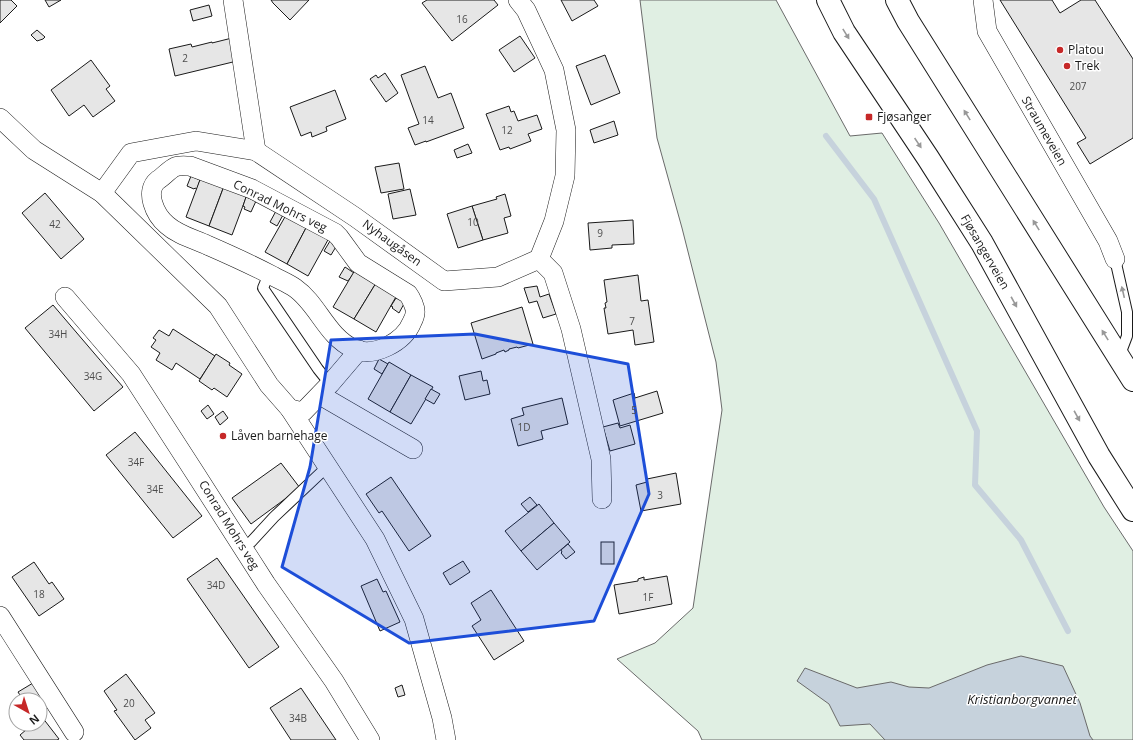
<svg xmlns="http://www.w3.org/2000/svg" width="1133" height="740" viewBox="0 0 1133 740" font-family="'Open Sans',sans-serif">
<rect width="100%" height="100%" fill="#fff"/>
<!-- green -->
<polygon fill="#e0efe3" stroke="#6a6a6a" points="640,0 776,0 850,136 882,133 939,223 1104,507 1133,551 1133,740 702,740 698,731 617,659 655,643 693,608 722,410 716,362 682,228 657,138"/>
<!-- water -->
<polygon fill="#c6d2dc" stroke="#6a6a6a" points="1021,656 1063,666 1080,703 1090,736 1093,740 885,740 870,724 840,726 829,704 797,681 805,668 857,688 891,682 909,687 929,688 987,665"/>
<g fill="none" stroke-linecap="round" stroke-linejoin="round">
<!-- stream -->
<polyline stroke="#c6d2dc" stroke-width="6" points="826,136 874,199 977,431 975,485 1021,540 1068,631"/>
</g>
<!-- building -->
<g fill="#e6e6e6" stroke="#1a1a1a">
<polygon points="0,0 11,0 17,6 0,23"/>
<polygon points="45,0 61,0 49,7"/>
<polygon points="271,0 309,0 290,20 273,3"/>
<polygon points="427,0 494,0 498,5 452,41 422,3"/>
<polygon points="561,0 594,0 598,6 572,21"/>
<polygon points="1000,0 1052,0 1060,13 1081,0 1095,0 1133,59 1133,138 1090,164 1077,143 1086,138"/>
<polygon points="209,5 212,16 193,21 190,10"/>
<polygon points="37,30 45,37 43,39 37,41 31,35"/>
<polygon points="520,36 535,58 514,72 499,50"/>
<polygon points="232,38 237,61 175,76 169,49 191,44 192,47 212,42 212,43"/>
<polygon points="605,55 620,93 591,105 576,66"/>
<polygon points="91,60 110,86 106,89 115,101 93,117 84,105 69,116 51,90"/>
<polygon points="425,66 438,98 451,93 464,128 426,142 426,141 415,145 408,128 419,124 401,75"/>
<polygon points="385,73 398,93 386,102 370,79 376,75 378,78"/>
<polygon points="335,90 346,119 326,127 327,131 312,137 311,132 301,136 290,107"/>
<polygon points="509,106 511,112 514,111 518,121 537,115 542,129 528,134 531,141 510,149 509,147 500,150 486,114"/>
<polygon points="614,121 618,135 594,143 590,130"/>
<polygon points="468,144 472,153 457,158 454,150"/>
<polygon points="399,163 404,189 381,193 375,167"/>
<polygon points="191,176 200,180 197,189 195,188 194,189 187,186"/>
<polygon points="201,177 224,186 209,226 186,217"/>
<polygon points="224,186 247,195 232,235 209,226"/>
<polygon points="410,189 416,215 393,219 388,194"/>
<polygon points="45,193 84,239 61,259 22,213"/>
<polygon points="505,194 511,216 504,218 508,233 483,240 472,206 497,199 496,197"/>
<polygon points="246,197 256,201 251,212 244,209 245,207 243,206"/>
<polygon points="472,206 483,240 458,248 447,214"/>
<polygon points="276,211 283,215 277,226 270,222"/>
<polygon points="286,215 307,226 287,264 265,252"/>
<polygon points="633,220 634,244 612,245 612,248 590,250 588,223"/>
<polygon points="307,226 329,238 308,276 287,264"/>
<polygon points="330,241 337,245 331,255 324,251"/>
<polygon points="345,267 354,273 348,281 339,277"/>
<polygon points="355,270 376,283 354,319 333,307"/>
<polygon points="638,275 641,301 648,300 654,342 635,345 633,330 608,334 604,308 606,308 605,303 607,302 604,280"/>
<polygon points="376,283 397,295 376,332 354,319"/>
<polygon points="537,286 540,297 549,294 556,314 543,318 537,301 529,303 524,288"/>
<polygon points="396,298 405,302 399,313 392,308 393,307 391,306"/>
<polygon points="53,305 123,387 94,411 25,328"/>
<polygon points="522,307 533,344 518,348 517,347 509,349 509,350 505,352 504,350 496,353 496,354 482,359 471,323"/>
<polygon points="173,329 215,356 200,379 176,363 172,370 156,360 160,353 151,347 156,340 153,338 159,330 169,336"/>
<polygon points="216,354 230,363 229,365 242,374 227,397 214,388 212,390 199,381"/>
<polygon points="379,359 388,364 382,374 374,369"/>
<polygon points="389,362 411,375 390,412 368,399"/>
<polygon points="481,371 483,381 487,380 490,394 465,400 459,376"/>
<polygon points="411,375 433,387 411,424 390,412"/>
<polygon points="431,389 440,394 434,404 425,399"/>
<polygon points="657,391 663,413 620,426 613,400 634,393 635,398"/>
<polygon points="562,398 568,424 541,431 543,439 518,446 511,419 524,415 522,408"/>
<polygon points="208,405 214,414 207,419 201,411"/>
<polygon points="223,411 228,418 220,425 215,417"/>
<polygon points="618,423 620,428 630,425 635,444 610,451 603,427"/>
<polygon points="135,432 202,516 173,538 106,455"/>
<polygon points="281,463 300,488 251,524 232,498"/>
<polygon points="676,473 681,504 641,511 636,485 647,482 647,479"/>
<polygon points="391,477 431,536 409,551 382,511 379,513 366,494"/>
<polygon points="530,497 537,505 528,512 521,504"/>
<polygon points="539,504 554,523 521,551 505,531"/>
<polygon points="554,523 570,542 537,570 521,551"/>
<rect x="601" y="542" width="13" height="22"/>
<polygon points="568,544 575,552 566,559 561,553 562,552 561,550"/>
<polygon points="217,558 279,647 249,668 187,579"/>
<polygon points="463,561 470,572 450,585 443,573"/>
<polygon points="34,562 49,584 52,582 64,599 39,616 12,577"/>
<polygon points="667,576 672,604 619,614 614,585 638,581 638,579 644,577 644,580"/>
<polygon points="377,579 383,592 386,591 400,622 380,631 361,586"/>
<polygon points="491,590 524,641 494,660 472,626 481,620 471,603"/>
<polygon points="126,674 155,713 145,720 151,728 135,740 114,711 117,710 104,691"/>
<polygon points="33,683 44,701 40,704 40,700 23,700 18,692"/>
<polygon points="402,685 405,695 398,697 395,688"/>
<polygon points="301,688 336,740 291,740 270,708"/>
<polygon points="42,717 59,739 57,740 24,740 20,735 33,724 40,724 40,719"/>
</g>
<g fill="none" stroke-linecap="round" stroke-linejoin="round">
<!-- lane casing -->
<g stroke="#1a1a1a" stroke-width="12">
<g id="lane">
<polyline points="1115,259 1127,312 1127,336 1119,357"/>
<polyline points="269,274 263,288 318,369 330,384"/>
<polyline points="243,548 251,542 274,517 328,466"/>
</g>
</g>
<!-- street casing -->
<g stroke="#1a1a1a" stroke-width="20">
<g id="street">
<polyline points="233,0 256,151"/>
<polyline points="983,0 987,31 1108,241 1115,259"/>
<polyline points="0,118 34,150 102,193 218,306 269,385 290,409 375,539 414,619 442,718 446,740"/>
<path d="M190,166L252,189L335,233L339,237L358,263L408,294C411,298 416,308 415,313C415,316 413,320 412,322C404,342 374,358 354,349C327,337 318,304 295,288C288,283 280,280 273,276C252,265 230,255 207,245C194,239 178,235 167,225C155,215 144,191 158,180C163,177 170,169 175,167C179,165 186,166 190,166Z"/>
<polyline points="102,193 131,153 196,141 256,151 355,217 444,281 498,277 539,259 554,221 565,176 566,130 554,70 526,10 518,0"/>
<polyline points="539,259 553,273 571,329 601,459 602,499"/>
<polyline points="65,297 131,374 195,473 266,584 334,681 370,740"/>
<polyline points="320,395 413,449"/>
<polyline points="290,409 303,412 330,384 359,350"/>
<polyline points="0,616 74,732"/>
</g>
</g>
<!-- highway casing -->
<g stroke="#1a1a1a" stroke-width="24">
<g id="highway">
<polyline points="828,0 844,32 928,158 982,243 1099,456 1133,510"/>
<polyline points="897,0 908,21 1133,380"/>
</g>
</g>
<!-- lane -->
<use href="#lane" stroke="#fff" stroke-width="10"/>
<!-- street -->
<use href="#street" stroke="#fff" stroke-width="19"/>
<!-- highway -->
<use href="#highway" stroke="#fff" stroke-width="22"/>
</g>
<!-- one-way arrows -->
<defs><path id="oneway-solid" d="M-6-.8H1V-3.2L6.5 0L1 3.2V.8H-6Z"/></defs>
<g fill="#989898">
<use href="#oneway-solid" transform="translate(846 34) rotate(58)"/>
<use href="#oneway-solid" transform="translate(967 115) rotate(-122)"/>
<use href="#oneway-solid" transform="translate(918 143) rotate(56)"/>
<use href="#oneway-solid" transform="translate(1036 225) rotate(-122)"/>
<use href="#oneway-solid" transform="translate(1123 292) rotate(-103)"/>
<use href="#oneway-solid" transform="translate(1014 302) rotate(61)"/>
<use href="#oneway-solid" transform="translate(1105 335) rotate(-122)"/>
<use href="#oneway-solid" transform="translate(1077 416) rotate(61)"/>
</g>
<!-- marked area -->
<path fill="#1d4ed8" fill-opacity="0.2" stroke="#1d4ed8" stroke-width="3" stroke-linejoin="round" d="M475,334L628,364L649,494L594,621L409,643L282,567L310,467L331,340Z"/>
<!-- markers -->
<g fill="#c62828" stroke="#fff" stroke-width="1.5">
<circle cx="1060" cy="50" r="4"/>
<circle cx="1067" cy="66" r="4"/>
<rect x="865" y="113" width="8" height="8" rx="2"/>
<circle cx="223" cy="436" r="4"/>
</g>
<g text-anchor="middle" stroke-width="3" stroke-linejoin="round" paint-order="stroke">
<!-- number labels -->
<g font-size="10" fill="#4d4d4d">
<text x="462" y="23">16</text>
<text x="185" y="62">2</text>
<text x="1078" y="90">207</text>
<text x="428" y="124">14</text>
<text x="507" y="134">12</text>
<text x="473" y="226">10</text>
<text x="55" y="228">42</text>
<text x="600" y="237">9</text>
<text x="632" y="325">7</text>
<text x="58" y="338">34H</text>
<text x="93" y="380">34G</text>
<text x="634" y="414">5</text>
<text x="524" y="431">1D</text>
<text x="136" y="466">34F</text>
<text x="155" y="493">34E</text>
<text x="660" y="499">3</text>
<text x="216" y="589">34D</text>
<text x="39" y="598">18</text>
<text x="648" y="601">1F</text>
<text x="129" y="707">20</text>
<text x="298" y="722">34B</text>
</g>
<!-- poi labels -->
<g font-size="12" fill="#1a1a1a" stroke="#fff" text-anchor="start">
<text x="1068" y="54">Platou</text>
<text x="1075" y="70">Trek</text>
<text x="877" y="121">Fjøsanger</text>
<text x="231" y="440">Låven barnehage</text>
</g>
<!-- street labels -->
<g font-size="12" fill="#1a1a1a" stroke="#fff">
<text transform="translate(1044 131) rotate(60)" y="4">Straumeveien</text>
<text transform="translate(280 206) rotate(26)" y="4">Conrad Mohrs veg</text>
<text transform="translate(392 243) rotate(36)" y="4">Nyhaugåsen</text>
<text transform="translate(985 252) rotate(60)" y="4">Fjøsangerveien</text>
<text transform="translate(229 525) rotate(58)" y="4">Conrad Mohrs veg</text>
</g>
<!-- water labels -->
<g font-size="13" font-style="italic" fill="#1a1a1a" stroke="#fff">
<text x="1022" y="704">Kristianborgvannet</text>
</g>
</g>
<!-- north arrow -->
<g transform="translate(28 712) rotate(141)"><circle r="19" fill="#ffffff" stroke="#a3a3a3"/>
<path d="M0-3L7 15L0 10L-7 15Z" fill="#c62828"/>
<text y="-6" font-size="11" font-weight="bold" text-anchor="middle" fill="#1a1a1a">N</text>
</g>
</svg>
